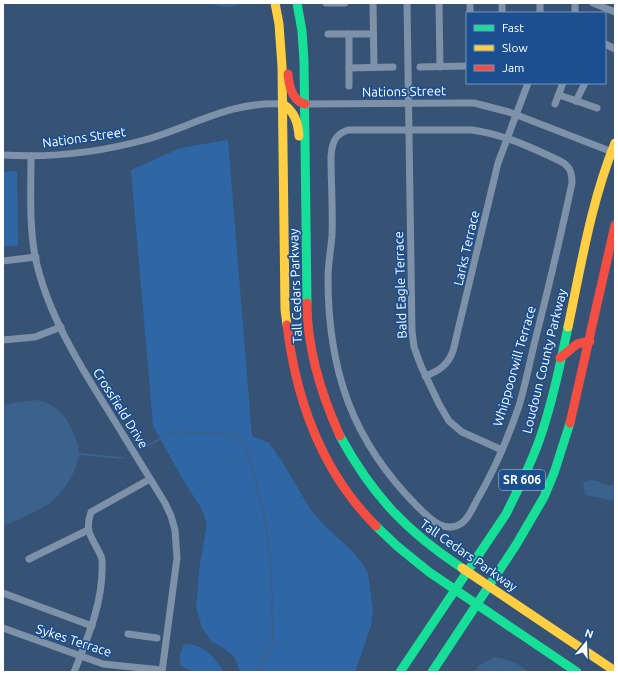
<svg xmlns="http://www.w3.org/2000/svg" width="618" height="675" viewBox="0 0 618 675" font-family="Ubuntu,sans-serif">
<rect width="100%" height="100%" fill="#365274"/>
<!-- green -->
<g fill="#2f66a5">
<polygon points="228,140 252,436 269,443 282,461 309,507 321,522 353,552 364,566 368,574 373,610 371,626 355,672 240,672 235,658 225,649 211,641 202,628 196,607 200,564 207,523 200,506 186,485 153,426 131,170 180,148"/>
<polygon points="17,171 18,246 3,246 3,172"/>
<path d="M184,644C205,644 213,656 224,672C209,672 193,675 180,665V655Z"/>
</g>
<!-- water -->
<g fill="#3b618d">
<path d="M208,3H241C230,10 220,7 208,3Z"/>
<path d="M39,400C57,406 64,413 72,430C75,437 79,445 79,454C78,471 60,498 45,506C32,514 17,520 3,526V405L17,402Z"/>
<polygon points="591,480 598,481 606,485 615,485 615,501 585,495 583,482"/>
<path d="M494,657C506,659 520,663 528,672H474L478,666Z"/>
</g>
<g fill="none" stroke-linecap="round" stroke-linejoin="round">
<!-- stream -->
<g stroke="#3b618d" stroke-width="2">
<polyline points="144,447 175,432 238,435 249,457 263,509 271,564 273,643 257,672"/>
<polyline points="79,454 122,458"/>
</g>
<!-- street -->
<g stroke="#7d92a8" stroke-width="7">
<polyline points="326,3 345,3"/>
<polyline points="373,3 374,67"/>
<polyline points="407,3 412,331 414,347 421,366 439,404 449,421 462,432 502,450"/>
<polyline points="439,3 440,67"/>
<polyline points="470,3 470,13"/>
<polyline points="502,3 502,13"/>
<polyline points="593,3 615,12"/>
<polyline points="540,13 540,3"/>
<polyline points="575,13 575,3"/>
<polyline points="328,34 373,34"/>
<polyline points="349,34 349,68"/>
<polyline points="605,44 615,49"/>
<polyline points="420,67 467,66"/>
<polyline points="349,86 349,68 393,67"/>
<polyline points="559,95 597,108"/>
<polyline points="576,101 585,83"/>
<polyline points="305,104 459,103 474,103 509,112 615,153"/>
<polyline points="555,104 563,83"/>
<path d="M348,130H472C503,134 533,148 560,161C570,166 572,172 572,183C561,235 549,286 536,337C530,360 526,383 519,406C508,438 494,471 477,500C473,507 469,518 462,523C445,535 429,518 418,507C352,441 328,370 328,278C328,264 331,249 332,235C333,209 331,182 331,156C332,143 335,134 348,130Z"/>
<path d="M3,155C51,158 101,152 148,139C195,125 231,101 283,104"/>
<path d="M31,156C31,189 29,224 35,256C46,310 77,361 106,407C126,439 145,471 165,503L171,516L175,530L177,558L162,672"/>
<polyline points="3,261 36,257"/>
<polyline points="3,340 35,337 61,327"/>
<path d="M425,376C439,371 448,365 453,351L498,163L528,83"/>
<polyline points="29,559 88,530"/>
<polyline points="3,593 92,626"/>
<polyline points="3,628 103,664 162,670"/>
<polyline points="128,634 157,638"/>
<path d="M74,672C88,637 104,600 102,561C102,557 100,554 98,550C90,535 85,530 91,512L150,479"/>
</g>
<!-- fast -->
<g stroke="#16e098" stroke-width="9">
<polyline points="297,3 302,31 304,61 307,303"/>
<path d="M340,436C372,495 406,531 462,568"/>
<polyline points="376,526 397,546 429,572 577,672"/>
<path d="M400,672L506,514C518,490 530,466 539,441C552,404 560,365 568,327"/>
<polyline points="432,672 516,545 544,497 554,473 570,423"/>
</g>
<!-- slow -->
<g stroke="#ffcf43" stroke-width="9">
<polyline points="275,3 279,24 282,66 285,310 287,325"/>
<path d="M283,104C295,112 298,123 299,136"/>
<path d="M568,327C581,266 591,202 615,143"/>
<polyline points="462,568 615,671"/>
</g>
<!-- jam -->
<g stroke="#f24e42" stroke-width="9">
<path d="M288,74C289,86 292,101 305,104"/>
<path d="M307,303C307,350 321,394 340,436"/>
<path d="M287,325C296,399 322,472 376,526"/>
<polyline points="560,358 577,344 590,341"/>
<polyline points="570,423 615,225"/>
</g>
</g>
<g text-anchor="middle" stroke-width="3.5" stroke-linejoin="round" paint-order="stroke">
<!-- shield labels -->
<rect fill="#1b4f8f" stroke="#bbcadd" stroke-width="1" x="499" y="470" width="46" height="20" rx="3"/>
<g font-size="12" font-weight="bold" fill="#fff">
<text x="522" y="484">SR 606</text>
</g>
<!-- street labels -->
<g font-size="13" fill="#fff" stroke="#1b4f8f">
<text transform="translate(404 91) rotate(-1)" y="5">Nations Street</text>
<text transform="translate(84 137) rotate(-8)" y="5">Nations Street</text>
<text transform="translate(466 248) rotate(-77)" y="5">Larks Terrace</text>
<text transform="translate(400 285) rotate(-92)" y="5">Bald Eagle Terrace</text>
<text transform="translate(295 286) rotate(-92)" y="5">Tall Cedars Parkway</text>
<text transform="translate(544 361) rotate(-76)" y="5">Loudoun County Parkway</text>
<text transform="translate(514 366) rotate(-74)" y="5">Whippoorwill Terrace</text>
<text transform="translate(121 408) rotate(58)" y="5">Crossfield Drive</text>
<text transform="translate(469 555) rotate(35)" y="5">Tall Cedars Parkway</text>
<text transform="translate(74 640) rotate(18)" y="5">Sykes Terrace</text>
</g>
</g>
<!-- border -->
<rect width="618" height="675" fill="none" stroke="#ffffff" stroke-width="8"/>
<!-- legend -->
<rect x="466" y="12" width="140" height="72" fill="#1b4f8f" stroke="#7695bc"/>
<rect x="474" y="25" width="20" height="6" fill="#16e098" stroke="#7695bc"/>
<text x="502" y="32" font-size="12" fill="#ffffff">Fast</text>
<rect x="474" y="45" width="20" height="6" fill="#ffcf43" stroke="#7695bc"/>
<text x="502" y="52" font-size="12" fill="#ffffff">Slow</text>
<rect x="474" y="65" width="20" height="6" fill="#f24e42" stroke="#7695bc"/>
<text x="502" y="72" font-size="12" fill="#ffffff">Jam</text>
<!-- north arrow -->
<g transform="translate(586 643) rotate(19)" stroke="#1b4f8f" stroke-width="3" paint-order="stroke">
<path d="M0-3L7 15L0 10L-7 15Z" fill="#ffffff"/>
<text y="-6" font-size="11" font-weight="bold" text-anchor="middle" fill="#ffffff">N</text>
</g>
</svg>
